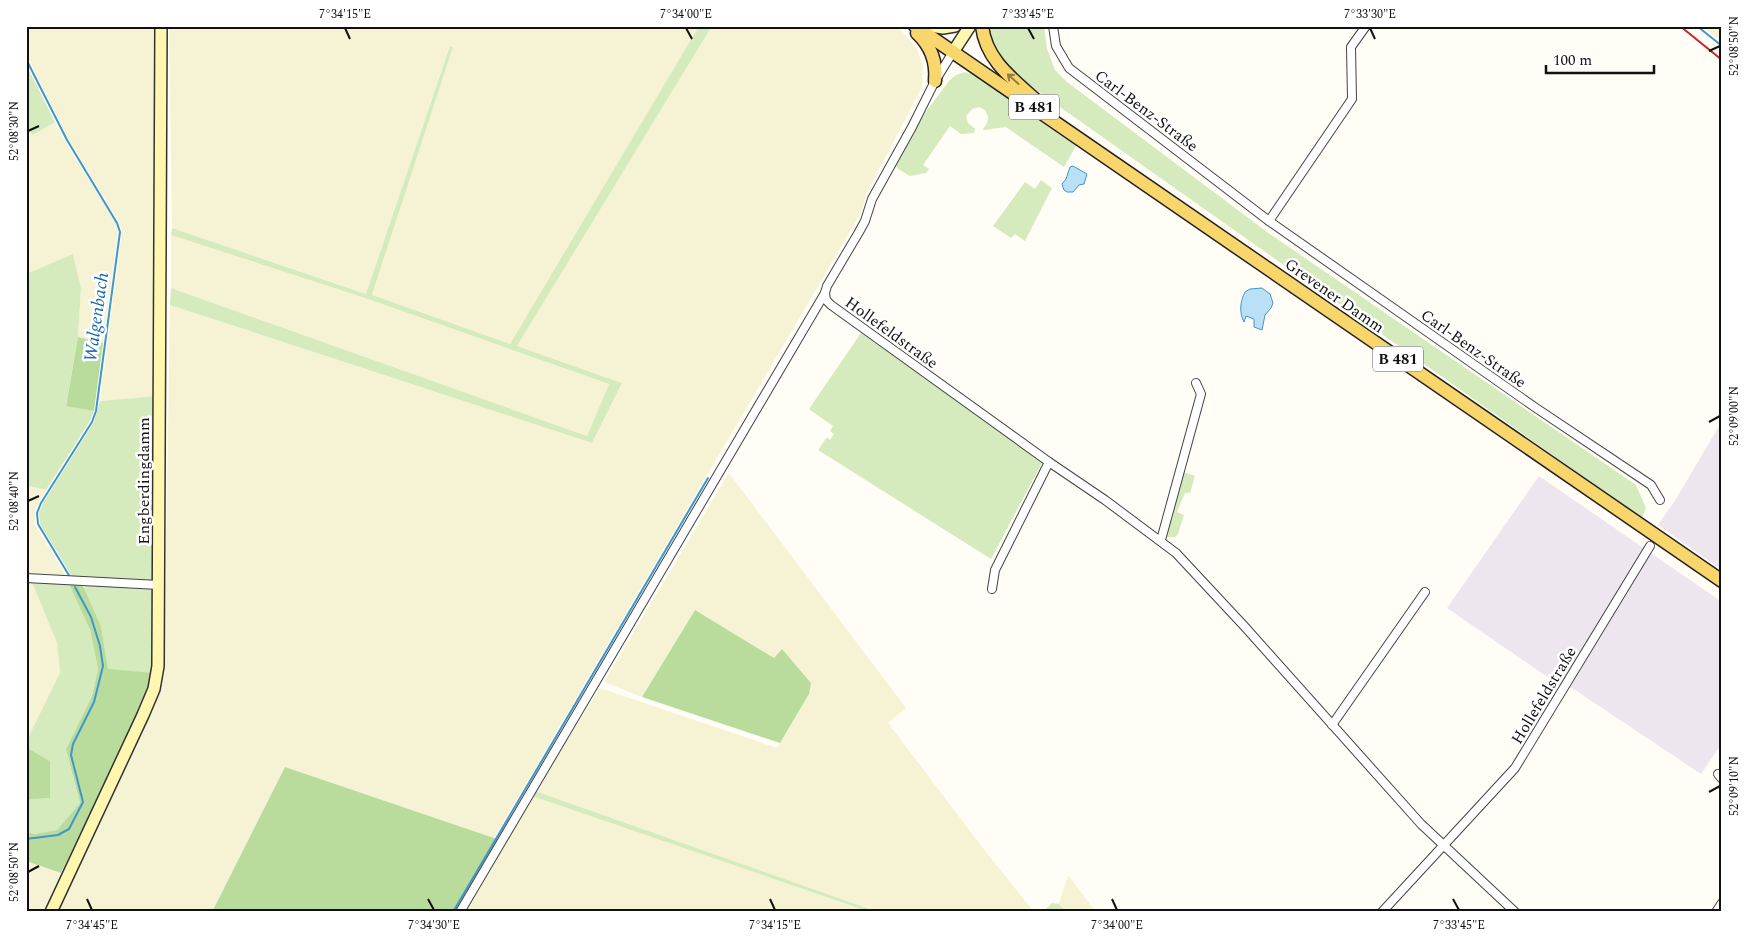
<svg xmlns="http://www.w3.org/2000/svg" width="1748" height="938" viewBox="0 0 1748 938" font-family="Spectral,serif">
<rect width="100%" height="100%" fill="#fffdf5"/>
<!-- industrial -->
<g fill="#eee6ef">
<polygon points="1722,421 1722,570 1658,525 1676,499"/>
<polygon points="1539,476 1722,602 1722,743 1701,774 1572,688 1565,689 1447,608"/>
</g>
<!-- farmland -->
<g fill="#f6f3d4">
<polygon points="26,26 157,26 157,396 100,401 122,231 119,222 70,142 26,54"/>
<polygon points="169,26 699,26 510,344 372,296 453,47 450,46 366,294 172,228"/>
<polygon points="712,26 897,26 916,47 923,66 922,87 866,194 862,211 494,838 285,767 212,912 57,912 108,807 157,692 162,668 165,623 170,305 592,443 622,383 517,346"/>
<polygon points="1702,26 1722,26 1722,42"/>
<polygon points="55,122 69,148 116,223 118,232 103,343 78,337 81,288 73,254 26,274 26,126 33,135"/>
<polygon points="171,235 365,298 609,384 587,436 171,288"/>
<polygon points="729,473 906,708 888,723 986,852 1034,912 878,912 535,791 600,688 777,748 809,694 782,649 774,658 695,610 642,697 604,682"/>
<polygon points="26,485 46,490 37,505 35,513 35,525 67,577 26,575"/>
<polygon points="26,580 31,580 57,643 60,674 26,742"/>
<polygon points="532,796 870,912 466,912"/>
<polygon points="26,861 61,873 43,912 26,912"/>
<polygon points="1068,875 1096,912 1066,912 1059,904"/>
</g>
<!-- green -->
<g fill="#d5ebbd">
<polygon points="699,26 712,26 517,346 622,383 592,443 170,305 171,288 587,436 609,384 365,298 171,235 172,228 366,294 450,46 453,47 372,295 510,344"/>
<polygon points="991,26 1044,26 1047,49 1055,70 1067,82 1267,232 1636,485 1646,508 1642,518 1016,76 990,45"/>
<polygon points="26,64 55,122 33,135 26,126"/>
<path d="M965,72L971,74L1076,146L1064,167L1006,127L984,130L983,129C988,123 990,118 985,110L979,107L972,109L966,116L968,123L975,129L974,133L961,134L950,126L923,165L929,169L926,173L910,176L898,169L895,164L925,113L949,81L956,75Z"/>
<polygon points="1041,180 1052,188 1025,241 1015,234 1011,238 993,226 1025,182 1035,189"/>
<polygon points="73,254 81,288 78,337 66,405 94,411 90,421 46,490 26,485 26,274"/>
<polygon points="861,333 1043,461 991,559 818,450 827,437 830,440 834,434 830,431 833,426 809,409"/>
<polygon points="157,396 154,580 149,582 73,578 40,524 39,513 43,503 94,422 100,401"/>
<polygon points="1183,472 1195,476 1190,493 1185,493 1177,512 1184,515 1178,534 1175,537 1167,537 1166,535"/>
<polygon points="31,580 68,582 90,630 98,669 92,696 66,749 80,803 57,830 35,834 26,832 26,800 50,798 50,761 26,747 26,742 60,673 57,643"/>
<polygon points="88,583 146,587 152,590 155,595 154,673 108,670 101,626 83,588"/>
<polygon points="535,791 878,912 870,912 532,796"/>
<polygon points="1052,903 1059,904 1066,912 1043,912"/>
</g>
<!-- forest -->
<g fill="#b9dc9c">
<polygon points="78,337 103,343 94,411 66,406"/>
<polygon points="68,582 81,582 101,626 108,669 154,673 149,693 61,873 26,861 26,832 35,834 57,830 80,803 66,749 92,696 98,669 90,630"/>
<polygon points="695,610 774,658 782,649 811,683 809,694 780,743 642,697"/>
<polygon points="26,747 50,761 50,798 26,800"/>
<polygon points="285,767 494,838 498,840 455,912 212,912"/>
</g>
<!-- water -->
<g fill="#b9e0f7" stroke="#3f96cf">
<polygon points="1073,166 1087,174 1084,184 1079,185 1073,192 1067,192 1064,190 1062,184 1066,179 1070,167"/>
<path d="M1262,288L1270,294L1273,303L1271,308L1265,315L1262,330L1254,327V319L1246,316L1244,322C1239,312 1240,302 1245,292L1250,289Z"/>
</g>
<g fill="none" stroke-linecap="round" stroke-linejoin="round">
<!-- stream -->
<g stroke="#3f96cf" stroke-width="2">
<polyline points="1697,26 1722,46"/>
<polyline points="26,59 67,140 117,223 120,232 96,411 92,422 41,503 37,513 38,524 70,577"/>
<polyline points="26,839 58,835 69,829 83,802 71,755 73,744 94,702 103,666 100,646 91,617 75,587"/>
<polyline points="453,912 708,478"/>
</g>
<!-- street casing -->
<g stroke="#444" stroke-width="10">
<g id="street">
<polyline points="1053,26 1056,46 1069,68 1269,221 1536,408 1651,485 1660,500"/>
<polyline points="1269,221 1352,99 1351,47 1366,26"/>
<polyline points="825,293 826,300 831,305 1049,462 1105,500 1176,553 1245,627 1421,824 1515,912"/>
<polyline points="1161,540 1201,394 1196,383"/>
<polyline points="26,578 159,585"/>
<polyline points="992,589 995,570 1049,462"/>
<polyline points="1332,725 1425,592"/>
<polyline points="1718,774 1722,779"/>
<polyline points="460,912 825,293 827,286 859,232 865,221 872,199 912,127 935,81 953,52"/>
<polyline points="1382,912 1515,768 1650,546"/>
<polyline points="1716,912 1722,903"/>
</g>
</g>
<!-- secondary casing -->
<g stroke="#333" stroke-width="14">
<g id="secondary">
<polyline points="930,26 943,28 955,26"/>
<polyline points="953,52 970,26"/>
<polyline points="51,912 143,715 154,689 158,666 161,26"/>
</g>
</g>
<!-- primary casing -->
<g stroke="#222" stroke-width="15">
<g id="primary">
<polyline points="915,26 1722,581"/>
<path d="M982,26C986,61 1014,80 1038,102"/>
<path d="M917,33C931,46 937,61 935,81"/>
</g>
</g>
<!-- street -->
<use href="#street" stroke="#fff" stroke-width="8"/>
<!-- secondary -->
<use href="#secondary" stroke="#fff6b0" stroke-width="11"/>
<!-- primary -->
<use href="#primary" stroke="#f9d66b" stroke-width="12"/>
<!-- rail -->
<polyline stroke="#c4262e" stroke-width="2" points="1680,26 1722,60"/>
</g>
<!-- one-way arrows -->
<defs><path id="oneway-shaft" d="M-6 0H5M1.5-3L5.5 0L1.5 3" fill="none" stroke-width="1.6" stroke-linecap="round" stroke-linejoin="round" transform="scale(1.25)"/></defs>
<use stroke="#917d42" href="#oneway-shaft" transform="translate(1013 79) rotate(-138)"/>
<!-- ticks -->
<path fill="none" stroke="#111" stroke-width="2" d="M345,28L350,39M686,28L692,39M1028,28L1034,39M1370,28L1375,39M1709,51L1720,46M28,131L39,126M1709,422L1720,416M28,501L39,496M1709,792L1720,786M28,872L39,866M87,899L92,910M428,899L434,910M770,899L775,910M1112,899L1117,910M1453,899L1459,910"/>
<g text-anchor="middle" stroke-width="5" stroke-linejoin="round" paint-order="stroke">
<!-- shield labels -->
<g fill="#fff" stroke="#585858" stroke-width="1">
<rect x="1009" y="94.5" width="50" height="25" rx="4"/>
<rect x="1373" y="346.5" width="50" height="25" rx="4"/>
</g>
<g font-size="15" font-weight="bold" fill="#111">
<text x="1034" y="112">B 481</text>
<text x="1398" y="364">B 481</text>
</g>
<!-- street labels -->
<g font-size="16" fill="#111" stroke="#fff">
<text transform="translate(1147 110) rotate(37)" y="6">Carl-Benz-Straße</text>
<text transform="translate(1335 295) rotate(35)" y="6">Grevener Damm</text>
<text transform="translate(892 332) rotate(36)" y="6">Hollefeldstraße</text>
<text transform="translate(1474 348) rotate(35)" y="6">Carl-Benz-Straße</text>
<text transform="translate(143 481) rotate(-90)" y="6">Engberdingdamm</text>
<text transform="translate(1543 695) rotate(-59)" y="6">Hollefeldstraße</text>
</g>
<!-- water labels -->
<g font-size="18" font-style="italic" fill="#1768a6" stroke="#fff">
<text transform="translate(96 317) rotate(-82)" y="6">Walgenbach</text>
</g>
</g>
<!-- border -->
<rect width="1748" height="938" fill="none" stroke="#ffffff" stroke-width="55"/>
<!-- scale -->
<path d="M1546 65v8h108v-8" fill="none" stroke="#111111" stroke-width="2.5"/>
<text x="1553" y="65" font-size="15" fill="#111111" stroke="#ffffff" stroke-width="4" paint-order="stroke">100 m</text>
<rect x="28" y="28" width="1692" height="882" fill="none" stroke="#111" stroke-width="2"/>
<g font-size="12" text-anchor="middle" fill="#111">
<text x="345" y="18">7°34'15"E</text>
<text x="686" y="18">7°34'00"E</text>
<text x="1028" y="18">7°33'45"E</text>
<text x="1370" y="18">7°33'30"E</text>
<text transform="translate(1734 46) rotate(-90)" y="4">52°08'50"N</text>
<text transform="translate(14 131) rotate(-90)" y="4">52°08'30"N</text>
<text transform="translate(1734 416) rotate(-90)" y="4">52°09'00"N</text>
<text transform="translate(14 501) rotate(-90)" y="4">52°08'40"N</text>
<text transform="translate(1734 786) rotate(-90)" y="4">52°09'10"N</text>
<text transform="translate(14 872) rotate(-90)" y="4">52°08'50"N</text>
<text x="92" y="929">7°34'45"E</text>
<text x="434" y="929">7°34'30"E</text>
<text x="775" y="929">7°34'15"E</text>
<text x="1117" y="929">7°34'00"E</text>
<text x="1459" y="929">7°33'45"E</text>
</g>
</svg>
